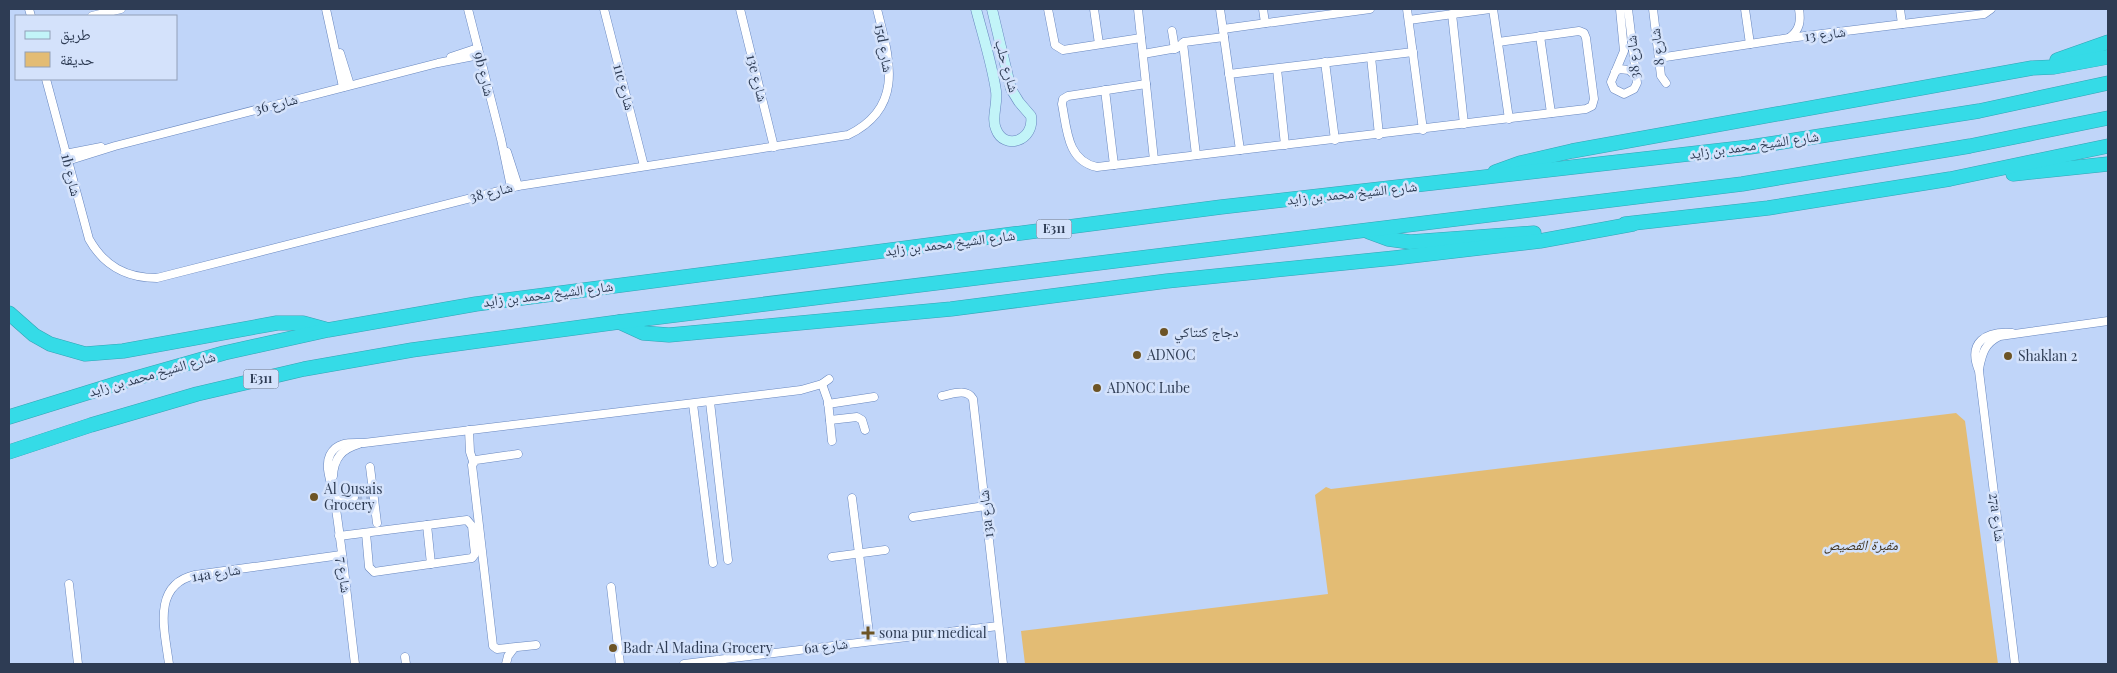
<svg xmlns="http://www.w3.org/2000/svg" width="2117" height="673" viewBox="0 0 2117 673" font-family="'Playfair Display','Noto Naskh Arabic',serif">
<rect width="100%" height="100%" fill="#c0d5f9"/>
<!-- green -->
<polygon fill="#e3bc74" points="1956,413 1965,421 1998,664 1025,664 1021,631 1328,594 1315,495 1326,487 1331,489"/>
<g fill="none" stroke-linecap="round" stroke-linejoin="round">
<!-- street-tunnel -->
<polyline stroke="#a3b6d8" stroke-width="8" stroke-dasharray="8 4" stroke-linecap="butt" points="354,497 369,495"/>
<!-- street casing -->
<g stroke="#6887bf" stroke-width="9">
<g id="street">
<polyline points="29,9 31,16"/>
<polyline points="326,9 343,87"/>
<polyline points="468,9 501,139 511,187"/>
<polyline points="604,9 644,166"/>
<polyline points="740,9 774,147"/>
<polyline points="1048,9 1055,45 1063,50 1141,38"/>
<polyline points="1094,9 1099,44"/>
<polyline points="1138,9 1154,160"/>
<polyline points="1220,9 1240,150"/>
<polyline points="1263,9 1265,23"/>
<polyline points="1407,9 1423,130"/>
<polyline points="1493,9 1509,119"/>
<polyline points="1620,9 1624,51 1611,82 1614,89 1624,94 1634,89 1637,83 1628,9"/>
<polyline points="1653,9 1661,76 1666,83"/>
<polyline points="1745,9 1750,44"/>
<polyline points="1900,9 1902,24"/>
<polyline points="1452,14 1464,124"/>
<polyline points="92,16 121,9"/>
<polyline points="1409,20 1490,9"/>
<polyline points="1223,29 1370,9"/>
<polyline points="1172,31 1175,49"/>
<polyline points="1540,36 1551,113"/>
<path d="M1789,38C1800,30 1801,21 1799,9"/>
<polyline points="1183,43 1196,155"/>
<polyline points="340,53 350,85"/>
<polyline points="1143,54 1177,48 1184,42 1224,37"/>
<polyline points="451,57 478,48"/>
<polyline points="1371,57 1379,135"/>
<polyline points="1659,58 1789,38 1984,14 1991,9"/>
<polyline points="1325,62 1335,140"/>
<polyline points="1277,69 1285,145"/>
<polyline points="1615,72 1619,69 1629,70 1636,76"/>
<polyline points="1229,74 1413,52"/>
<path d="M46,79L89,239C104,266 126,278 157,278L518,186L848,135C906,107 889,58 877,9"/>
<path d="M1146,84L1068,96L1063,99L1062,104C1067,129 1067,161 1097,167L1586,109L1592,106L1594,99L1586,38L1584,33L1579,31L1498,42"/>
<polyline points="1105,90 1114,165"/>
<polyline points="507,152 518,186"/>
<polyline points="65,154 101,147"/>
<polyline points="67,161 115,146 438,63 479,55"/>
<path d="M2012,333C1986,331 1967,342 1979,371L2015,664"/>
<path d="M1979,369C1982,353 1985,343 2000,336L2108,321"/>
<polyline points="822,384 828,401 832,441"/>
<path d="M942,396C952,394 967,388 973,399L1003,664"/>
<polyline points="710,402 728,560"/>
<polyline points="693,404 713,563"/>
<polyline points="828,404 874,397"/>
<polyline points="830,420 857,417 862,420 865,430"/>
<polyline points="469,430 470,452 473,461"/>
<polyline points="518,454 476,460 472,465 493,646 497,649 536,645"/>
<polyline points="370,467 377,523"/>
<path d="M333,476C334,458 342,449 359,444"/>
<polyline points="852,498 870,641"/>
<polyline points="335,500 354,497"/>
<polyline points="913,517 985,506"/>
<polyline points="427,525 431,564"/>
<polyline points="339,536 467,520 472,526 475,554 472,558 374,572 369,567 366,533"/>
<polyline points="832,557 885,550"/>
<polyline points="69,584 78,664"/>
<polyline points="611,587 620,664"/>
<polyline points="405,657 406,664"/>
<path d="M169,664C165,632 151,585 195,575L341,555"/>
<path d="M355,664C348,608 343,552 334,496C332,484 324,467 330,455C337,441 351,443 364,443L801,390L822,384L829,379"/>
<polyline points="506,664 508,656 514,648"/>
<polyline points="684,664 998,626"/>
</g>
</g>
<!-- secondary casing -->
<g stroke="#6887bf" stroke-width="11">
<path id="secondary" d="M976,9C983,36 992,64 996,91C998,104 991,118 996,129C1004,151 1035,141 1031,116L1019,102L1011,89L992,9"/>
</g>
<!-- highway casing -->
<g stroke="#33a3b4" stroke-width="15">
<g id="highway">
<polyline points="2057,60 2108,42"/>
<polyline points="1495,172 1520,163 1572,151 2032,68 2054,67 2108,57"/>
<polyline points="2013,174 2108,164"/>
<polyline points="1625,224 1768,208 1950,179 2108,146"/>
<polyline points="1369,232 1388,239 1410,242 1534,233"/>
<polyline points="9,313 34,335 50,344 85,354 123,351 277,323 303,323 325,329"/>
<polyline points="619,322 643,333 669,335 951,309 1167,281 1394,258 1540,241 1633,224"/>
<polyline points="9,417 122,382 224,353 328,330 476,304 1221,207 1750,147 1979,111 2108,83"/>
<polyline points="9,452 91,425 197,394 304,369 412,350 619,322 1742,184 1970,146 2108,118"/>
</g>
</g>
<!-- street -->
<use href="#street" stroke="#fff" stroke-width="8"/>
<!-- secondary -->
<use href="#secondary" stroke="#c2f4f8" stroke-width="10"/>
<!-- highway -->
<use href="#highway" stroke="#35dbe7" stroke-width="14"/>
</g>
<!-- markers -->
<g fill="#6d5425" stroke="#d4e2fb" stroke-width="2">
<circle cx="1164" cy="332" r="5"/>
<circle cx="1137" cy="355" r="5"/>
<circle cx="2008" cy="356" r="5"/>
<circle cx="1097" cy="388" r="5"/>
<circle cx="314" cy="497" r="5"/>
<path d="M865.5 625.5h5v5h5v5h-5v5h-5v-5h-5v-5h5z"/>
<circle cx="613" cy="648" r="5"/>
</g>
<g text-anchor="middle" stroke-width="5" stroke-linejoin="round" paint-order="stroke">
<!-- shield labels -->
<g fill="#d4e2fb" stroke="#606e86" stroke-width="1">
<rect x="1036.5" y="219.5" width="35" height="19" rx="4"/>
<rect x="243.5" y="369.5" width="35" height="19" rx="4"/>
</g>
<g font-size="12" font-weight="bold" fill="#2e3c54">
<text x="1054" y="233">E311</text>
<text x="261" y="383">E311</text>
</g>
<!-- street labels -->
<g font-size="14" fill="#2e3c54" stroke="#d4e2fb">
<text transform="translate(1825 34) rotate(-7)" y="5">شارع 13</text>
<text transform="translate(1657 47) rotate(-97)" y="5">شارع 8</text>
<text transform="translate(884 48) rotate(80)" y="5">15d شارع</text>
<text transform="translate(1633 57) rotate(-95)" y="5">شارع 38</text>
<text transform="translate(1007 66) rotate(74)" y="5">شارع حلب</text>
<text transform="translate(484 74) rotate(76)" y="5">9b شارع</text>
<text transform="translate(757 78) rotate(76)" y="5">13e شارع</text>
<text transform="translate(624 87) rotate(75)" y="5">11c شارع</text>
<text transform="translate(276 104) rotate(-14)" y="5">شارع 36</text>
<text transform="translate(1754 145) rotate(-8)" y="5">شارع الشيخ محمد بن زايد</text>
<text transform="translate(71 175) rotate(76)" y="5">1b شارع</text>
<text transform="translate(491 192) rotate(-14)" y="5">شارع 38</text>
<text transform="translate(1352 193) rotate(-6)" y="5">شارع الشيخ محمد بن زايد</text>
<text transform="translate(950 243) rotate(-7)" y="5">شارع الشيخ محمد بن زايد</text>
<text transform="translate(548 294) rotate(-7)" y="5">شارع الشيخ محمد بن زايد</text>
<text transform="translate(152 374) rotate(-16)" y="5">شارع الشيخ محمد بن زايد</text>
<text transform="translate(986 514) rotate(-96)" y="5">13a شارع</text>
<text transform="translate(1997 517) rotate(83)" y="5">27a شارع</text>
<text transform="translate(216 573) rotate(-9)" y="5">14a شارع</text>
<text transform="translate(344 575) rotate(83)" y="5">شارع 7</text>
<text transform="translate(826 646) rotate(-7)" y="5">6a شارع</text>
</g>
<!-- poi labels -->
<g font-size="14" fill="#2e3c54" stroke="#d4e2fb" text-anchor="start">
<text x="1174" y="337">دجاج كنتاكي</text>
<text x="1147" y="360">ADNOC</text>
<text x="2018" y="361">Shaklan 2</text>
<text x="1107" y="393">ADNOC Lube</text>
<text x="324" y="494">Al Qusais<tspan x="324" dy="16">Grocery</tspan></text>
<text x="879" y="638">sona pur medical</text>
<text x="623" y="653">Badr Al Madina Grocery</text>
</g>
<!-- park labels -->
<g font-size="14" font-style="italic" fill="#3e321d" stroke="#d4e2fb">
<text x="1861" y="550">مقبرة القصيص</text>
</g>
</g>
<!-- border -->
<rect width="2117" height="673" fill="none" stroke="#2e3c54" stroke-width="20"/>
<!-- legend -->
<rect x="15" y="15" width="162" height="65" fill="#d4e2fb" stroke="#92a0b8"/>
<rect x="25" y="31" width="25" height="8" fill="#c2f4f8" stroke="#92a0b8"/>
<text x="60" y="40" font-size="15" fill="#2e3c54">طريق</text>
<rect x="25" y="52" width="25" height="15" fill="#e3bc74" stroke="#92a0b8"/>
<text x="60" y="65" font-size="15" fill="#2e3c54">حديقة</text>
</svg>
